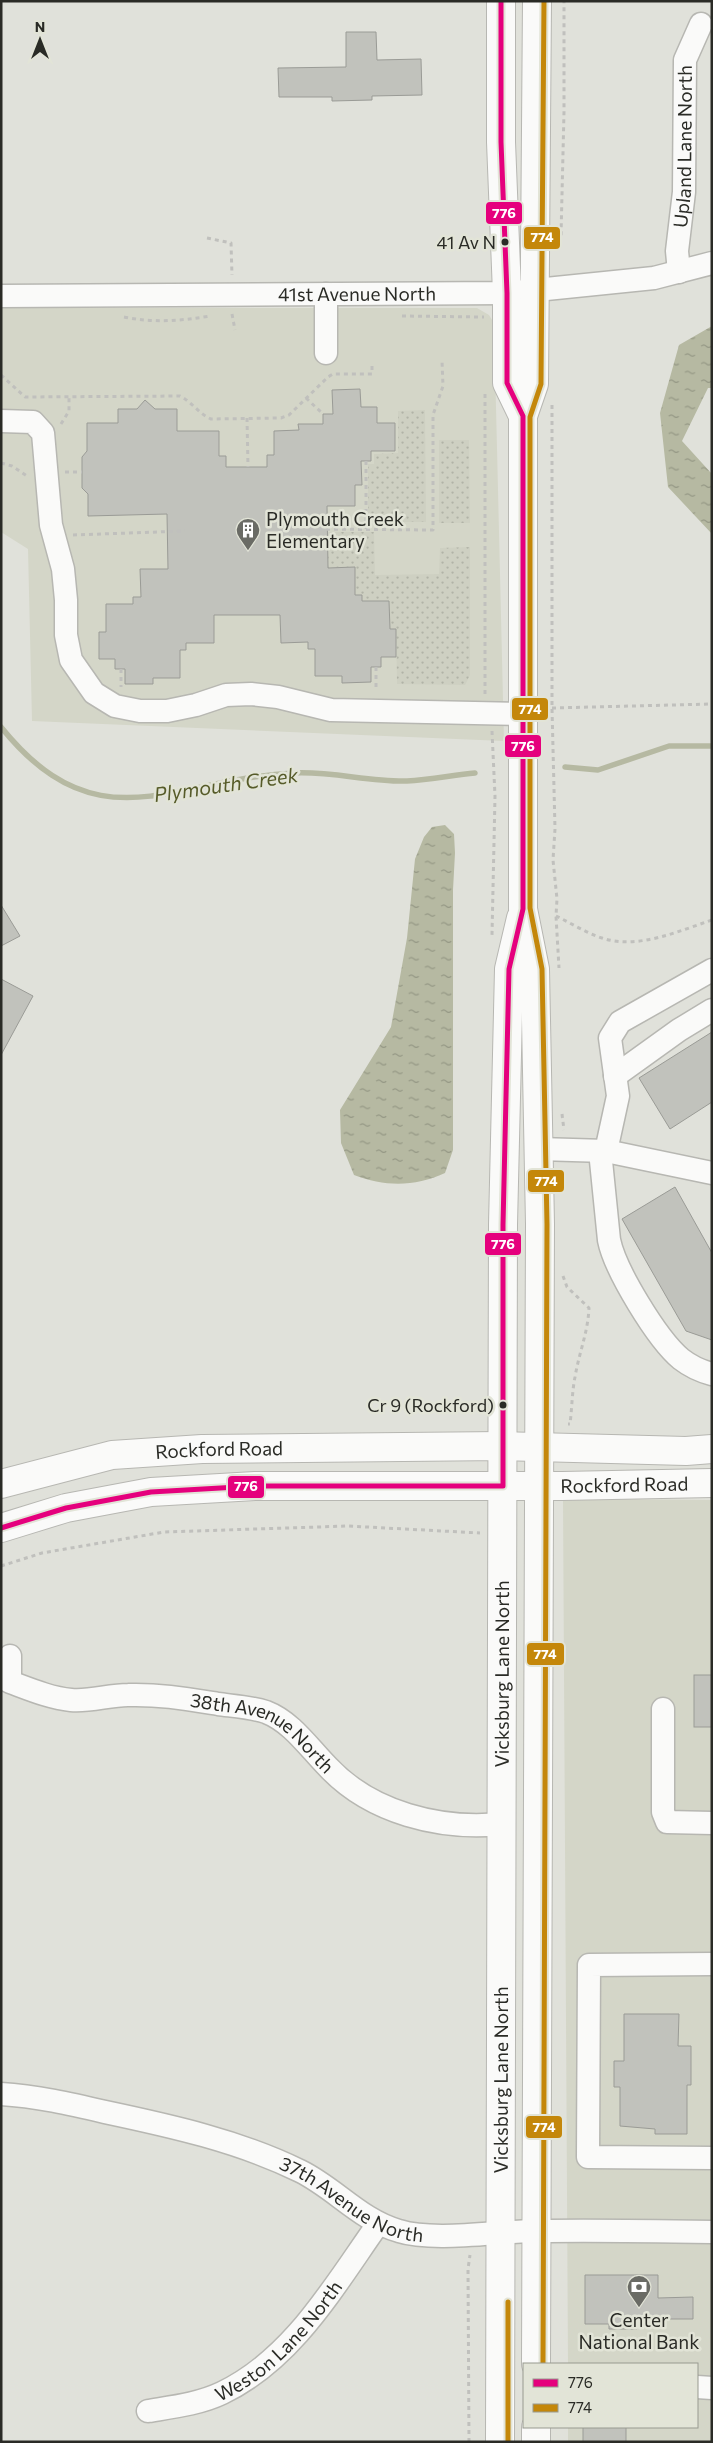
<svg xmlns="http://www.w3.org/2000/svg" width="713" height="2443" viewBox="0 0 713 2443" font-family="Commissioner,sans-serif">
<defs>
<pattern id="grass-dots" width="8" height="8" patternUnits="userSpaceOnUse" patternTransform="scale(1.25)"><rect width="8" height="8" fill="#ced0c2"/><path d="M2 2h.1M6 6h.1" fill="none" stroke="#b1b3a7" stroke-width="1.8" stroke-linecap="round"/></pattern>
<pattern id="water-ripples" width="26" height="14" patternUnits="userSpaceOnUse" patternTransform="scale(1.25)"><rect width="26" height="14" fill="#b6b9a2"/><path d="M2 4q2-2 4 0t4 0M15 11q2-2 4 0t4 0" fill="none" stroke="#949784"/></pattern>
</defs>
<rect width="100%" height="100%" fill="#e0e1da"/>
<!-- built -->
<g fill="#d4d6c8">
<polygon points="1,308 477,308 489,315 494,323 504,741 32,721 28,549 1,532"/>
<polygon points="563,1499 712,1500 712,2442 568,2442 568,2427 697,2427 697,2364 568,2364"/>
</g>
<!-- grass -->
<g fill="url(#grass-dots)">
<polygon points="425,410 426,522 368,522 368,464 374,464 374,454 398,453 398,411"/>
<polygon points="439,440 469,440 470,523 439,523"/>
<polygon points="327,532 374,532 375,575 439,574 440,548 470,547 470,675 465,685 397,684 396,629 390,629 389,601 362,601 362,595 355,595 354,567 327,568"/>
</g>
<!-- water -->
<g fill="url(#water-ripples)">
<polygon points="712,326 712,388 708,388 682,441 712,474 712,534 668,487 660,413 679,345"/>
<path d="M445,825L454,834L455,853L453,890V1150L445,1173C415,1187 385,1187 354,1175L341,1143L340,1110L391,1027L407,938L415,859L424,837L432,827Z"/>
</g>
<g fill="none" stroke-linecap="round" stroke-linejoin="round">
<!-- stream -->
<g stroke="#b6b9a2" stroke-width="5.5">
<path d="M1,727C98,847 171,779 294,773C332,771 369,782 407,781C430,780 453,775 475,773"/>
<polyline points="565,767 598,770 669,746 712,746"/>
</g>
</g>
<!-- building -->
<g fill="#c1c2bc" stroke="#9a9b96">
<polygon points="346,32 376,32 377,60 421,59 422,95 372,96 372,100 332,101 332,97 279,97 278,68 346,67"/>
<polygon points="360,389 361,407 377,407 377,423 395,423 395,451 371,451 371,461 361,461 362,485 355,485 355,506 327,506 328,568 355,567 355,595 362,595 362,601 389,601 390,629 396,629 396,657 381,657 381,667 371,667 371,682 342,683 342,676 315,676 315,649 308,649 308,642 281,643 280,615 214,615 214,643 186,643 186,650 180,650 180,678 153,678 153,684 125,684 125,669 115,669 115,659 99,659 99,632 106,632 106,604 133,604 133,597 141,597 140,569 168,569 167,514 88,516 88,494 82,488 82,457 87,451 87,423 118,423 118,409 137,409 145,400 155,409 177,409 177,431 219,431 219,456 226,456 226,467 267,467 267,455 274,455 274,431 299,430 298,424 323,424 323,414 333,414 332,390"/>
<polygon points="1,905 20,936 1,946"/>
<polygon points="1,979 33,996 1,1055"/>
<polygon points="712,1032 712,1102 670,1129 639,1078"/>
<polygon points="675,1187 712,1253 712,1340 686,1331 622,1219"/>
<rect x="694" y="1675" width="18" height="52"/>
<polygon points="624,2014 679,2014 678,2046 691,2046 691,2085 687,2085 687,2134 655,2134 655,2129 620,2126 620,2087 614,2087 614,2061 624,2061"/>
<polygon points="585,2275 658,2275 658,2298 693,2297 693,2319 657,2319 657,2323 637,2324 637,2329 609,2329 609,2324 585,2324"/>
<rect x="583" y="2427" width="43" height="15"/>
</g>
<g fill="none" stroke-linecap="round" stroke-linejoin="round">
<!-- minor casing -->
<g stroke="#b7b7b2" stroke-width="25">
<g id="minor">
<path id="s1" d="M679,272L677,251L684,192L685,60L701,24"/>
<polyline points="326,294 326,353"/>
<path id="s2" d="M1,296L507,293L654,278L712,263"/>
<polyline points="1,421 33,422 43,433 51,525 63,569 66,600 66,635 71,660 94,693 115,706 140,711 167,711 196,705 226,695 251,694 278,697 331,710 524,714"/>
<polyline points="615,1076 679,1030 712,1010"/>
<polyline points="539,1149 606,1151 618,1096 610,1038 620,1022 712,970"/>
<path d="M600,1151L609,1240C615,1270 657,1339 681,1359C690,1366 700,1371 712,1374"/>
<polyline points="606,1151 712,1173"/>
<path id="s3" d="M10,1656V1682C29,1689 50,1698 71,1700C89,1702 109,1695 128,1695C159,1694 187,1699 218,1704C233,1706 251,1707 266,1712C292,1722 309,1748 328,1767C371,1813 440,1830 501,1824"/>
<polyline points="663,1709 663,1812 667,1822 712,1823"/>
<polyline points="712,1964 589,1965 588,2157 712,2158"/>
<path id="s4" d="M1,2094C36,2096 71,2104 105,2112C171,2126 239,2141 300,2171C335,2188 360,2220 399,2231C434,2242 499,2231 538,2231C596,2230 654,2231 712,2232"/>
<polyline points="697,2387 712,2388"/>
<path id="s5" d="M148,2411C172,2407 199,2404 222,2393C293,2359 334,2286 378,2224"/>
</g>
</g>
<!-- major casing -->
<g stroke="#b7b7b2" stroke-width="30">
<g id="major">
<polyline points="501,1 501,142 507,293 507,383 523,416"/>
<path id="s6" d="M1,1484L112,1455L202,1449L502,1446L686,1451L712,1449"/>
<path id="s7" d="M1,1528L66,1508L151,1492L255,1486H562L712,1483"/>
<polyline points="536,2364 540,1224 535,969 523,909 523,416 534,384 537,1"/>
<path id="s8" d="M500,2442L503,1225L509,969L521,918"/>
<polyline points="536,2442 536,2427"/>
</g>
</g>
<!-- path -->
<g stroke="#c0c0bd" stroke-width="3" stroke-dasharray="4 4" stroke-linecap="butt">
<polyline points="207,238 231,243 232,275"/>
<polyline points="559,243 561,236 564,112 564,1"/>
<polyline points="232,314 235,330"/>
<polyline points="402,316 484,317"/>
<path d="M124,317C154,323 180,321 210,316"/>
<path d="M1,375L25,397L180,396C192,402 199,414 211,419L281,418L289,415L328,377L333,374H372V362"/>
<polyline points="306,398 323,414"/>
<polyline points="552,405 552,708 555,829 553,860 557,899 556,916 559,968"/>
<polyline points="247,418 248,467"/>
<polyline points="61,424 69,411 69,397"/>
<polyline points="1,463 12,466 27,476"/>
<polyline points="65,472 82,472"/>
<polyline points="310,529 433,530 433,415 443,386 442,361"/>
<polyline points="366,529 366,461"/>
<polyline points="73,535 185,531"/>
<polyline points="376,667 376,691"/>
<polyline points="121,669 121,687"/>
<polyline points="485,694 485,393"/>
<polyline points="552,708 712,704"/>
<polyline points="492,731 495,796 492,935"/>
<path d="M556,916C571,923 586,933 602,938C637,950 679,931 712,920"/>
<polyline points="562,1114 564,1130"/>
<path d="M563,1276L567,1287L589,1308C588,1332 579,1353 575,1377C572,1392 572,1408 570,1424H568"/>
<polyline points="1,1566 42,1553 164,1532 348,1526 480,1533"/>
<polyline points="469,2442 468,2269 470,2255"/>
</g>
<!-- minor -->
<use href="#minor" stroke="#fafaf9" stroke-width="22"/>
<!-- major -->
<use href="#major" stroke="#fafaf9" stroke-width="28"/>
<!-- bus-1 casing -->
<g stroke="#e2e4d7" stroke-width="9">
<polyline id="bus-1" points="1,1528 66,1508 151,1492 255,1486 503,1486 503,1225 509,969 523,909 523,416 507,383 507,293 501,142 501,1"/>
</g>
<!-- bus-2 casing -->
<g stroke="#e2e4d7" stroke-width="9">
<g id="bus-2">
<polyline points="508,2302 508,2442"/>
<polyline points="543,2364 547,1224 542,969 530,908 530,417 541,384 544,1"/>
</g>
</g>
<!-- bus-1 -->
<use href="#bus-1" stroke="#e5007d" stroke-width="5"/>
<!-- bus-2 -->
<use href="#bus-2" stroke="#c4870a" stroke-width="5"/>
</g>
<!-- icons -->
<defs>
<g id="building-pin" transform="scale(1.25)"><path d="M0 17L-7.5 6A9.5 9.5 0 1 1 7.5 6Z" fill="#6a6b65" stroke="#e2e4d7"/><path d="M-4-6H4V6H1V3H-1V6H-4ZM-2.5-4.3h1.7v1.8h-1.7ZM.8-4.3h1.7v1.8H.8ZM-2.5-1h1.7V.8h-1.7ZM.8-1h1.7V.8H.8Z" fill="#fff"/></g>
<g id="bank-pin" transform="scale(1.25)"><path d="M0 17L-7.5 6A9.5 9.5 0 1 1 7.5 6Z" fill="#6a6b65" stroke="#e2e4d7"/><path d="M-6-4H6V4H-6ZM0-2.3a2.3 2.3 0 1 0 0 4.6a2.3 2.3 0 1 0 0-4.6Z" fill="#fff"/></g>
</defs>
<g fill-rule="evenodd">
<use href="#building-pin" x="248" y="530"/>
<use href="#bank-pin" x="639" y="2287"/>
</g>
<!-- markers -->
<g fill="#2a2b26" stroke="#e2e4d7" stroke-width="2">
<circle cx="505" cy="242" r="4.5"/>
<circle cx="503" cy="1405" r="4.5"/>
</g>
<g text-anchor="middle" stroke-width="5" stroke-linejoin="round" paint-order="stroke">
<!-- bus labels -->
<g font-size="18" fill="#2a2b26" stroke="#e2e4d7" text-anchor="end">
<text x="496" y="249">41 Av N</text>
<text x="494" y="1412">Cr 9 (Rockford)</text>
</g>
<!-- street labels -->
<g font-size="19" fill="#2a2b26" stroke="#e2e4d7">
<text dy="7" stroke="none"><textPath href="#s1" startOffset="126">Upland Lane North</textPath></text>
<text dy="7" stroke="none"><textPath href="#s2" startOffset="356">41st Avenue North</textPath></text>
<text dy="7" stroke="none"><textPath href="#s6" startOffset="222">Rockford Road</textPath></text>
<text dy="7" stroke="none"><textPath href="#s7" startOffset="628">Rockford Road</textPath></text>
<text dy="7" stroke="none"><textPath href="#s8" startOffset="768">Vicksburg Lane North</textPath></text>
<text dy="7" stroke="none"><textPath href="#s3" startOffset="292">38th Avenue North</textPath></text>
<text dy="7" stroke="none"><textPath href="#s8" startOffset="362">Vicksburg Lane North</textPath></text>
<text dy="7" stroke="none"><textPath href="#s4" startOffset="370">37th Avenue North</textPath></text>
<text dy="7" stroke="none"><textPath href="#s5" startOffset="154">Weston Lane North</textPath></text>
</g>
<!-- poi labels -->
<g font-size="19" fill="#2a2b26" stroke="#e2e4d7" text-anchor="start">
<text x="266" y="526">Plymouth Creek<tspan x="266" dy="22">Elementary</tspan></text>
<text x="639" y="2327" text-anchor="middle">Center<tspan x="639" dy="22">National Bank</tspan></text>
</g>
<!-- water labels -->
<g font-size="20" font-style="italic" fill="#565b29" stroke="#e2e4d7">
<text transform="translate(226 785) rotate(-8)" y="7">Plymouth Creek</text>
</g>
</g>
<g stroke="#e2e4d7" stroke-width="2">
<rect x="485" y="201" width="38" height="24" rx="5" fill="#e5007d"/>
<rect x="523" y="226" width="38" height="24" rx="5" fill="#c4870a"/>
<rect x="511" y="697" width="38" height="24" rx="5" fill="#c4870a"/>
<rect x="504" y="734" width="38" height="24" rx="5" fill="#e5007d"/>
<rect x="527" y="1169" width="38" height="24" rx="5" fill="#c4870a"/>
<rect x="484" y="1232" width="38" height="24" rx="5" fill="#e5007d"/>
<rect x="227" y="1475" width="38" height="24" rx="5" fill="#e5007d"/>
<rect x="526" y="1642" width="39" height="24" rx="5" fill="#c4870a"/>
<rect x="525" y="2115" width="38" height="24" rx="5" fill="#c4870a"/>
</g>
<g font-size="14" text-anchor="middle" font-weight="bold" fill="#fff">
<text x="504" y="218">776</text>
<text x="542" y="242">774</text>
<text x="530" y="714">774</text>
<text x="523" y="751">776</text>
<text x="546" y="1186">774</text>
<text x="503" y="1249">776</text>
<text x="246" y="1491">776</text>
<text x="545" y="1659">774</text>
<text x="544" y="2132">774</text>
</g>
<!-- border -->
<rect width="713" height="2443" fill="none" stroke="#2a2b26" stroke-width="5"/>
<!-- legend -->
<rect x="523" y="2363" width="175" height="65" fill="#e2e4d7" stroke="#989a90"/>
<rect x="533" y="2379" width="25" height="8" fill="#e5007d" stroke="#989a90"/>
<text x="568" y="2388" font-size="15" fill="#2a2b26">776</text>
<rect x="533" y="2404" width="25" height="8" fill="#c4870a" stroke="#989a90"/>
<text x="568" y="2413" font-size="15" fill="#2a2b26">774</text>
<!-- north arrow -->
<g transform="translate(40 40)" stroke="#e2e4d7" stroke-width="4" paint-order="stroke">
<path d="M0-4L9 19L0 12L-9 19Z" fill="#2a2b26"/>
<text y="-8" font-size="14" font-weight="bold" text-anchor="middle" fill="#2a2b26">N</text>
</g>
</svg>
